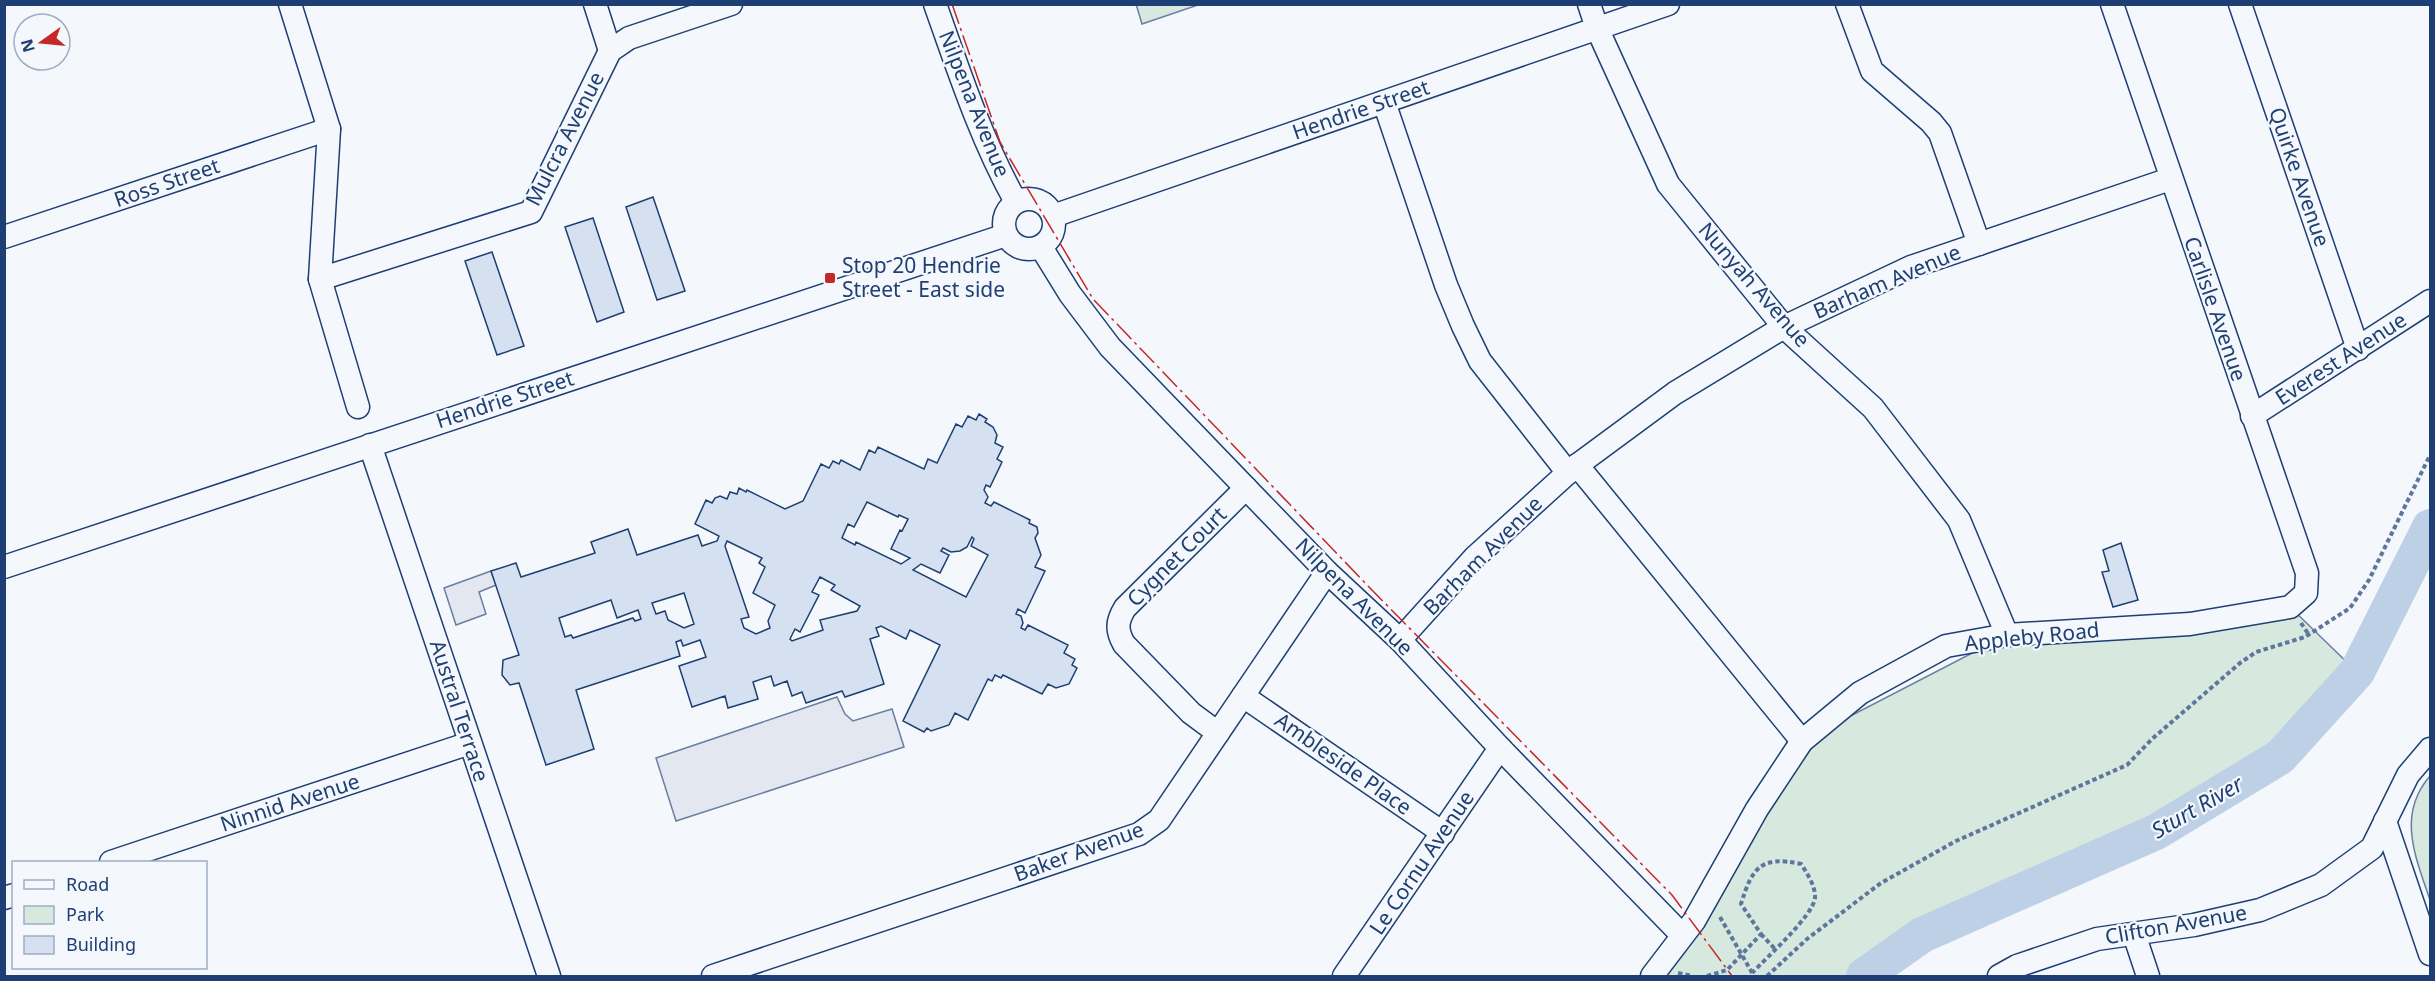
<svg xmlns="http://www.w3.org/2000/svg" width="2435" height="981" font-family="'Noto Sans',sans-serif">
<rect width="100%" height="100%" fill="#f4f7fb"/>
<!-- green -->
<g fill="#d7e8df" stroke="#687fa3" stroke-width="1.5">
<path d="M 1136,4 L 1198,4 L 1198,5 L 1142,24 Z"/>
<path d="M 2290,607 L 2357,672 L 2280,757 L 2156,832 L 1922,935 L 1864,976 L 1656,976 L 1802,741 L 2007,635 Z"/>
<path d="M 2430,776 L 2430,900 C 2416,858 2396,815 2430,776 Z"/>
</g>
<!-- parking -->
<g fill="#e3e8f0" stroke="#687fa3" stroke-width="1.5">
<path d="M 491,571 L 496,585 L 479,592 L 486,614 L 456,625 L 444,588 Z"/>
<path d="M 837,697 L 845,714 L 853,721 L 892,709 L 904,747 L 676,821 L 656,758 Z"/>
</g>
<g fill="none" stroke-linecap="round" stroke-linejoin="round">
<!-- river -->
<path stroke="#bed0e5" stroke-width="36" d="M 1864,976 L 1922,935 L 2156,832 L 2280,757 L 2357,672 L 2430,527"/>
</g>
<!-- building -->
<g fill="#d5e0f0" stroke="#1d3f73" stroke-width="1.5" fill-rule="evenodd">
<path d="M 653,197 L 685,291 L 657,300 L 626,207 Z"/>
<path d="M 593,218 L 624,312 L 597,322 L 565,227 Z"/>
<path d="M 492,252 L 524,346 L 497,355 L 465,261 Z"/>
<path d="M 979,414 L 987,419 L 985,422 L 993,427 L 997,435 L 995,443 L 1003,447 L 997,459 L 1002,462 L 990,487 L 986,485 L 984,490 L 988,497 L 985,503 L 991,506 L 994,502 L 1030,520 L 1029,523 L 1037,527 L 1038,533 L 1035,538 L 1041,555 L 1035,567 L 1045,571 L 1025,613 L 1018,609 L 1016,614 L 1021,616 L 1023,623 L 1021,628 L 1025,630 L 1028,625 L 1068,645 L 1064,653 L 1075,659 L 1072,665 L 1077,668 L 1069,684 L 1056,688 L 1048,684 L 1042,694 L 1003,675 L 1001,678 L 995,675 L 992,681 L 988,679 L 968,720 L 955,713 L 949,725 L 931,731 L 927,728 L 924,732 L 903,721 L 940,645 L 910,630 L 906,639 L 881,626 L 876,628 L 879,636 L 870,639 L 884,684 L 845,697 L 842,691 L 806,703 L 802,692 L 792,696 L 787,681 L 774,686 L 771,676 L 753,682 L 758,699 L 728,708 L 725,696 L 692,707 L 679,666 L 706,657 L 700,640 L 683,646 L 681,640 L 676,642 L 680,656 L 576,690 L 594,749 L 546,765 L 519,683 L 510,685 L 502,675 L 503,660 L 519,655 L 491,571 L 516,563 L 521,577 L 595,553 L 591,542 L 628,529 L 637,555 L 698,535 L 702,546 L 717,541 L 719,536 L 695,524 L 706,500 L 712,503 L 715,498 L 720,496 L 727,499 L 730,492 L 737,494 L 739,488 L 746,492 L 747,490 L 785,509 L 803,501 L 821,464 L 829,468 L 833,461 L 839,464 L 841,460 L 860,470 L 869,450 L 875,453 L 878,447 L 924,469 L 928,459 L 937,463 L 956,424 L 962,427 L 968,416 L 976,420 ZM 867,502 L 898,517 L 899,515 L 908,519 L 902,531 L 900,530 L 891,549 L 910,558 L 901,564 L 856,542 L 855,545 L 842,538 L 848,524 L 854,527 ZM 972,537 L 974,539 L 971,546 L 988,555 L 966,597 L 913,570 L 921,564 L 940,573 L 949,555 L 941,551 L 943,548 L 951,552 L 960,551 L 967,547 ZM 727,541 L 762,558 L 759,563 L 765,567 L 753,593 L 775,605 L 768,621 L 770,628 L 756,634 L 744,628 L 741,619 L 749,617 L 725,546 ZM 820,577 L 835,585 L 831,590 L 860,606 L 857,611 L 820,620 L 823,630 L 792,641 L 790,639 L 795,629 L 800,632 L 819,595 L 812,592 ZM 684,593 L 694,624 L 684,628 L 668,620 L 665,611 L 656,614 L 652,603 ZM 611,600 L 617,618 L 638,610 L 641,619 L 635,621 L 633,618 L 573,638 L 571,635 L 565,637 L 559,618 Z"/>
<path d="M 2121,543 L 2138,600 L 2113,607 L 2102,572 L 2109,571 L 2103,550 Z"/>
</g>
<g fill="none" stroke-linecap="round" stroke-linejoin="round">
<defs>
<g id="minor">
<path d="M 290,4 L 329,129 L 320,279 L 358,407"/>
<path d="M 595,4 L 610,51"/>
<path d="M 935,4 C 959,72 981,139 1016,202"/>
<path d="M 1589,4 L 1597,28 L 1668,184 L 1784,327 L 1873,408 L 1959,520 L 2007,635"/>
<path d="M 1847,4 L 1872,71 L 1931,122 L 1940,133 L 1979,244"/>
<path d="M 2240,4 L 2358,349"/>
<path d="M 1384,102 L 1446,285 L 1463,326 L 1480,361 L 1568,473"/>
<circle cx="1029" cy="224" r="25"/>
<path d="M 1053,216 L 1668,4"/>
<path d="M 4,237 L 329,129"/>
<path d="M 1041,247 L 1070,294 L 1110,347 L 1327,572 L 1400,640 L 1500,748 L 1682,935"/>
<path d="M 320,279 L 531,212 L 610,51 L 629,38 L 731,4"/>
<path d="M 2252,416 L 2430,301"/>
<path d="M 370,445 L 549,976"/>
<path d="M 1577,465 L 1802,741"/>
<path d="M 4,567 L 1006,235"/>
<path d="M 1400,640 L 1474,558 L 1572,469 L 1675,393 L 1784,327 L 1911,267 L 2170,179"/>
<path d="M 1243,696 L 1443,833"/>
<path d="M 1218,733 L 1191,713 L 1124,644 C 1116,630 1117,621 1125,608 L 1246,488"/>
<path d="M 2385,821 L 2430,954"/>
<path d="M 111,862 L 470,743"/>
<path d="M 4,898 L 14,895"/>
<path d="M 2134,934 L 2148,976"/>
<path d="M 713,976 L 1139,834 L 1159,820 L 1327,572"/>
<path d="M 1344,976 L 1500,748"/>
<path d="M 1652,976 L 1694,921 L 1757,809 L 1802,741 L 1860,693 L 1946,646 L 2007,635 L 2190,624 L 2290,607 L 2306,593 L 2307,573 L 2112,4"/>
<path d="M 1999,976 L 2017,966 L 2097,939 L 2194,925 L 2260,910 L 2321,885 L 2372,848 L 2408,775 L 2430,749"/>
</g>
</defs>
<!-- minor casing -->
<use href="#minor" stroke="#1d3f73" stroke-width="25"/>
<!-- path -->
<g stroke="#5e769c" stroke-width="4" stroke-dasharray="4.5 3" stroke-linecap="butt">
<path d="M 2301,623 L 2309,635"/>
<path d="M 1720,917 L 1754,976"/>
<path d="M 1761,934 L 1775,949"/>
<path d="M 1678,973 L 1692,976"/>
<path d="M 1707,976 L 1727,970 L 1761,934 L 1741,904 C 1752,868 1761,855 1801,864 C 1807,873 1816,887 1815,898 C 1813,916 1766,958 1752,973"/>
<path d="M 1767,976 L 1807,939 L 1881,883 L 1956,841 L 2127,765 L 2152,739 L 2240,663 L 2256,652 L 2305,637 L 2350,608 L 2369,580 L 2430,455"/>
</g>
<!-- minor -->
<use href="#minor" stroke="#f4f7fb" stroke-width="22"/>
<!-- power -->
<path stroke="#c62828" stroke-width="1.5" stroke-dasharray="21 4.5 3 4.5" stroke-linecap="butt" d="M 952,4 L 1000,142 L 1093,299 L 1368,586 L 1672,895 L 1732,976"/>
</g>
<!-- markers -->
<rect fill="#c62828" stroke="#f4f7fb" stroke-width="2" x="824" y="272" width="12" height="12" rx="3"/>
<g text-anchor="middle" stroke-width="4.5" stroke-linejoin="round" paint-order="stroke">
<!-- street labels -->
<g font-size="21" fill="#1d3f73" stroke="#f4f7fb">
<text transform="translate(974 104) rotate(68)" y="7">Nilpena Avenue</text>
<text transform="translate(1361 110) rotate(-19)" y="7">Hendrie Street</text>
<text transform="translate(565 139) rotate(-63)" y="7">Mulcra Avenue</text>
<text transform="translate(2299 177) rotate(71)" y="7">Quirke Avenue</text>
<text transform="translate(167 183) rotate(-19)" y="7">Ross Street</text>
<text transform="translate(1887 282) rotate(-23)" y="7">Barham Avenue</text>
<text transform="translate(1754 285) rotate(49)" y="7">Nunyah Avenue</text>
<text transform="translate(2215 309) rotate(71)" y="7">Carlisle Avenue</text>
<text transform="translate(2341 359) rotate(-33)" y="7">Everest Avenue</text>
<text transform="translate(505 400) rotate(-18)" y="7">Hendrie Street</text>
<text transform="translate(1483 556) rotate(-45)" y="7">Barham Avenue</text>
<text transform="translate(1177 557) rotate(-45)" y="7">Cygnet Court</text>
<text transform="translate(1354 597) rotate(45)" y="7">Nilpena Avenue</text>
<text transform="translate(2032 637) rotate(-6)" y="7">Appleby Road</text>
<text transform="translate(459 711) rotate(72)" y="7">Austral Terrace</text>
<text transform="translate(1343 764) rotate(35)" y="7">Ambleside Place</text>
<text transform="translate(290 803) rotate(-18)" y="7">Ninnid Avenue</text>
<text transform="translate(1079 852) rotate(-20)" y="7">Baker Avenue</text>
<text transform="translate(1422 863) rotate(-56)" y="7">Le Cornu Avenue</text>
<text transform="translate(2176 925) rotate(-10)" y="7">Clifton Avenue</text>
</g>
<!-- poi labels -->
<g font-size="21" fill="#1d3f73" stroke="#f4f7fb" text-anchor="start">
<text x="842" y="273">Stop 20 Hendrie<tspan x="842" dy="24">Street - East side</tspan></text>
</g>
<!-- water labels -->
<g font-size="22" font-style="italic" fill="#1d3f73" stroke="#f4f7fb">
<text transform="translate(2197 807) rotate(-30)" y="8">Sturt River</text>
</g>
</g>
<!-- border -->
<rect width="2435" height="981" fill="none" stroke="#1d3f73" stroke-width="12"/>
<!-- legend -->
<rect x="12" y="861" width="195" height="108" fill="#f4f7fb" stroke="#9eadc5" stroke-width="1.5"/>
<rect x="24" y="880" width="30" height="9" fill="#f4f7fb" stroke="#9eadc5" stroke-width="1.5"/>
<text x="66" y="891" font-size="18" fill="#1d3f73">Road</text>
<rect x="24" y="906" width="30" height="18" fill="#d7e8df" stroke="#9eadc5" stroke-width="1.5"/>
<text x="66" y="921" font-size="18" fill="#1d3f73">Park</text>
<rect x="24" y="936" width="30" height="18" fill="#d5e0f0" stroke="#9eadc5" stroke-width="1.5"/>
<text x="66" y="951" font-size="18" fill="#1d3f73">Building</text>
<!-- north arrow -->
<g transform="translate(42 42) rotate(255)"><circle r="28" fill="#f4f7fb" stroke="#9eadc5" stroke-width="1.5"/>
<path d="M0-4.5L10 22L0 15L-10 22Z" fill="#c62828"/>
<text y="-9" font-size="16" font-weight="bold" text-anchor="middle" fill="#1d3f73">N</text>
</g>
</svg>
